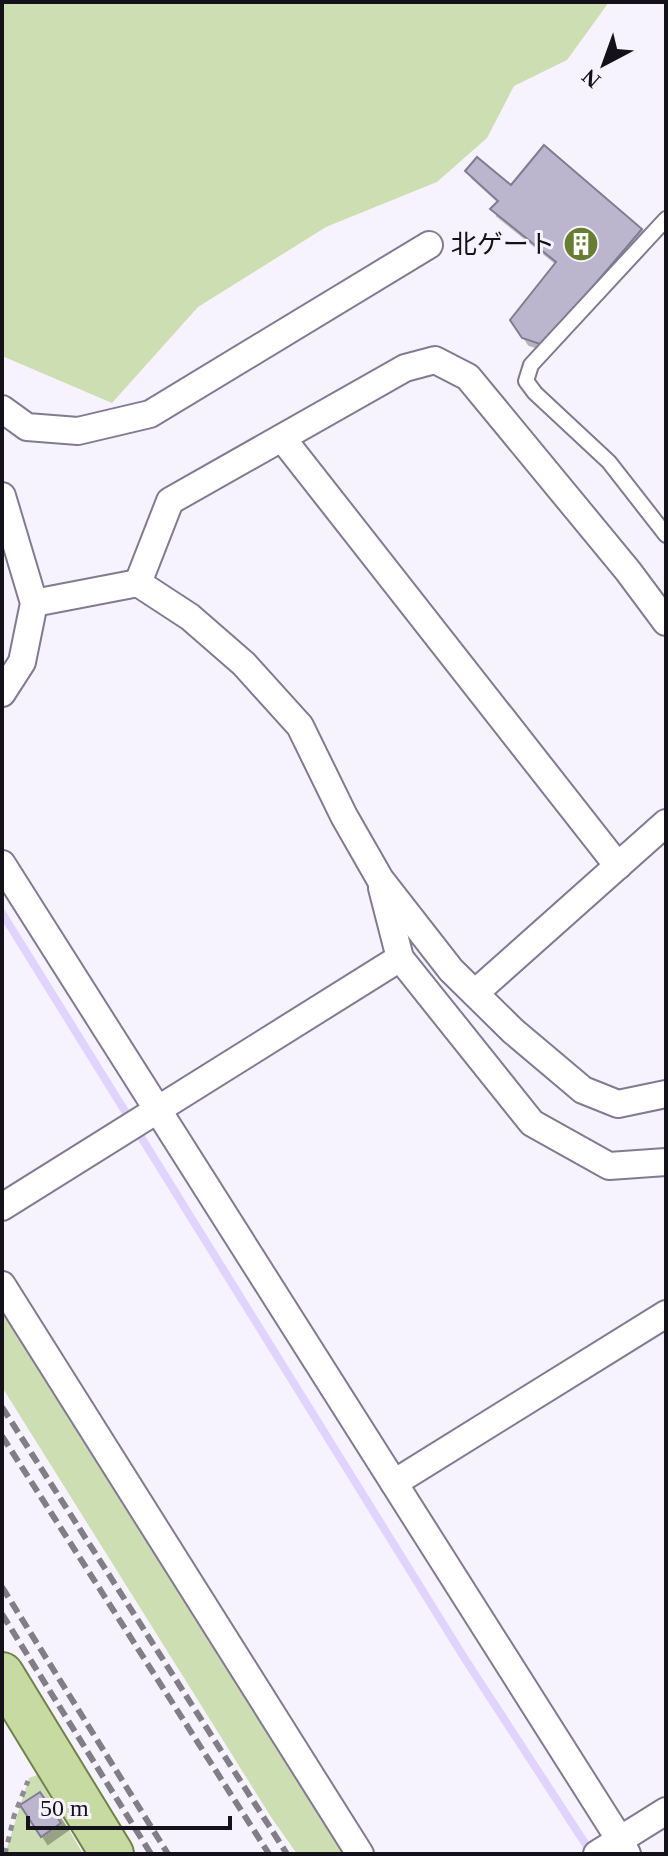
<svg xmlns="http://www.w3.org/2000/svg" width="668" height="1856" font-family="'Times New Roman','Noto Sans JP',serif">
<defs>
<filter id="shadow"><feDropShadow dx="7" dy="7" stdDeviation="0" flood-color="#0004"/></filter>
</defs>
<rect width="100%" height="100%" fill="#f7f3fe"/>
<!-- green -->
<g fill="#cddeb3">
<path d="M 2,2 L 609,2 L 567,60 L 514,86 L 487,138 L 437,182 L 326,227 L 198,307 L 112,403 L 2,356 Z"/>
<path d="M 2,1306 L 348,1854 L 297,1854 L 271,1817 L 2,1387 Z"/>
<path d="M 37,1775 L 83,1854 L 5,1854 L 29,1778 Z"/>
</g>
<g fill="none" stroke-linecap="round" stroke-linejoin="round">
<!-- stream -->
<path stroke="#e0d3fe" stroke-width="8" d="M 2,913 L 465,1659 L 592,1854"/>
</g>
<!-- building -->
<g fill="#bcb5ce" stroke="#827b93" stroke-width="2" filter="url(#shadow)">
<path d="M 544,145 L 642,229 L 543,345 L 522,338 L 510,320 L 556,262 L 490,209 L 498,201 L 465,171 L 477,157 L 511,185 Z"/>
<path d="M 40,1792 L 61,1823 L 41,1837 L 20,1805 Z"/>
</g>
<g fill="none" stroke-linecap="round" stroke-linejoin="round">
<defs>
<path id="service" d="M 666,219 L 531,365 L 526,381 L 535,393 L 609,462 L 666,535"/>
<g id="minor">
<path d="M 2,409 L 27,427 L 78,431 L 150,414 L 429,245"/>
<path d="M 282,438 L 618,866"/>
<path d="M 2,496 L 34,603 L 22,662 L 2,693"/>
<path d="M 138,583 L 170,501 L 405,368 L 435,360 L 468,377 L 628,571 L 666,622"/>
<path d="M 34,603 L 138,583 L 190,617 L 244,664 L 300,726 L 344,816 L 380,879 L 451,970 L 513,1031 L 583,1090 L 618,1104 L 666,1094"/>
<path d="M 2,864 L 620,1840 L 627,1854"/>
<path d="M 382,888 L 400,958 L 532,1123 L 609,1166 L 666,1162"/>
<path d="M 475,993 L 666,823"/>
<path d="M 2,1207 L 400,958"/>
<path d="M 2,1285 L 360,1854"/>
<path d="M 394,1483 L 666,1314"/>
<path d="M 597,1854 L 666,1811"/>
</g>
<path id="primary" d="M 2,1674 L 112,1854"/>
</defs>
<!-- service casing -->
<use href="#service" stroke="#817a91" stroke-width="18"/>
<!-- minor casing -->
<use href="#minor" stroke="#817a91" stroke-width="30"/>
<!-- primary casing -->
<use href="#primary" stroke="#6f8349" stroke-width="46"/>
<!-- path -->
<path stroke="#8e8b95" stroke-width="5" stroke-dasharray="6 6" stroke-linecap="butt" d="M 5,1854 L 14,1816 L 28,1781"/>
<!-- service -->
<use href="#service" stroke="#fff" stroke-width="14"/>
<!-- minor -->
<use href="#minor" stroke="#fff" stroke-width="26"/>
<!-- primary -->
<use href="#primary" stroke="#c7daa1" stroke-width="42"/>
<!-- rail -->
<g stroke="#817e88" stroke-width="6" stroke-dasharray="12 6" stroke-linecap="butt">
<path d="M 2,1407 L 287,1854"/>
<path d="M 2,1436 L 269,1854"/>
<path d="M 2,1587 L 168,1854"/>
<path d="M 2,1614 L 151,1854"/>
</g>
</g>
<!-- icons -->
<defs>
<symbol id="building-disc" viewBox="-11 -11 22 22"><circle r="9.5" fill="#657e31" stroke="#f7f3fe"/><path d="M-4-6H4V6H1V3H-1V6H-4ZM-2.5-4.3h1.7v1.8h-1.7ZM.8-4.3h1.7v1.8H.8ZM-2.5-1h1.7V.8h-1.7ZM.8-1h1.7V.8H.8Z" fill="#fff"/></symbol>
</defs>
<g fill-rule="evenodd">
<use href="#building-disc" x="561" y="224" width="40" height="40"/>
</g>
<g text-anchor="middle" stroke-width="6" stroke-linejoin="round" paint-order="stroke">
<!-- poi labels -->
<g font-size="26" fill="#131119" stroke="#f7f3fe" text-anchor="end">
<text x="555" y="253">北ゲート</text>
</g>
</g>
<!-- border -->
<rect width="668" height="1856" fill="none" stroke="#131119" stroke-width="8"/>
<!-- north arrow -->
<g transform="translate(604 64) rotate(221)" stroke="#f7f3fe" stroke-width="6" paint-order="stroke">
<path d="M0-6L14 30L0 20L-14 30Z" fill="#131119"/>
<text y="-12" font-size="22" font-weight="bold" text-anchor="middle" fill="#131119">N</text>
</g>
<!-- scale -->
<path d="M28 1816v12h202v-12" fill="none" stroke="#131119" stroke-width="4"/>
<text x="40" y="1816" font-size="24" fill="#131119" stroke="#f7f3fe" stroke-width="6" paint-order="stroke">50 m</text>
</svg>
